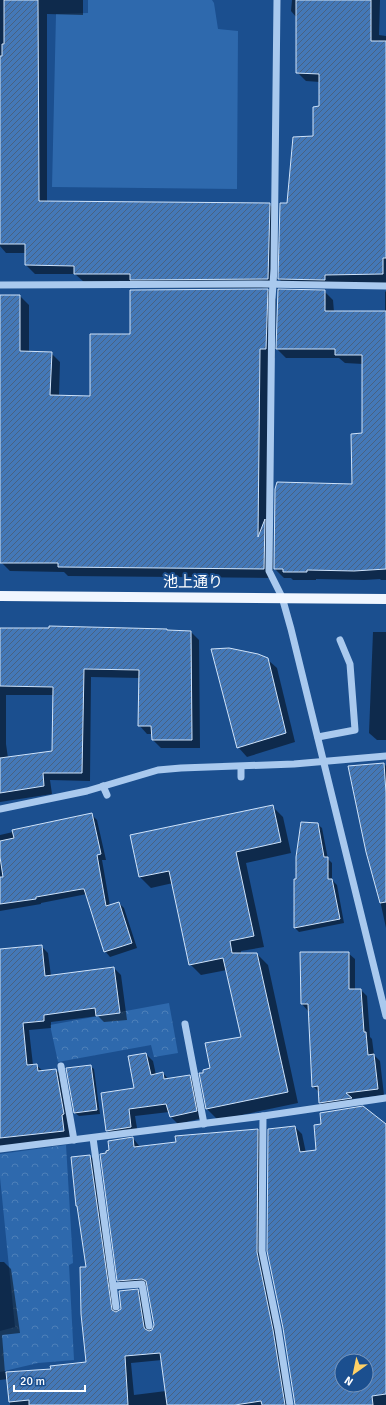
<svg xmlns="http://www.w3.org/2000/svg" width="386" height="1405" font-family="Signika,'Noto Sans JP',sans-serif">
<defs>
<pattern id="park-crowns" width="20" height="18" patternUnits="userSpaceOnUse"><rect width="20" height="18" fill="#2e69ad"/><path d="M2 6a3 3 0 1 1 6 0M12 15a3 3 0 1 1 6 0" fill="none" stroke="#4d80b9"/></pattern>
<pattern id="building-hatch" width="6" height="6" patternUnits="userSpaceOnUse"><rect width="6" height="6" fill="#4478b7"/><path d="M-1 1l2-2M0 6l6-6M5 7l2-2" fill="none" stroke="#486282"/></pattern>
</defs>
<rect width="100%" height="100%" fill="#1b4f8f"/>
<!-- park -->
<g fill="url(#park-crowns)">
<path d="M 169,1003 L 178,1053 L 154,1057 L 151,1045 L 58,1062 L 50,1025 Z"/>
<path d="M 66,1145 L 73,1263 L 69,1265 L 74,1360 L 38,1363 L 0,1372 L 0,1331 L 15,1327 L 0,1177 L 0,1154 Z"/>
</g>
<!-- garden -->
<path fill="#2e69ad" d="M 88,0 L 212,0 L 214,3 L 218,29 L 238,31 L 237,189 L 52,187 L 56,14 L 88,13 Z"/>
<!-- shadow -->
<g fill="#0007" fill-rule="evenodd">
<path d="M 0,0 L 83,0 L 83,15 L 47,14 L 47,202 L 269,204 L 278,213 L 277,288 L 140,288 L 135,283 L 84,282 L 75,274 L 35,274 L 26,265 L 26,253 L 6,253 L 0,246 Z"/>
<path d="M 292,0 L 380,0 L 379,35 L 386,36 L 386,283 L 288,288 L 279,279 L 288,204 L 314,137 L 320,107 L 320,82 L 306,81 L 297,72 L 297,18 L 291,11 Z"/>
<path d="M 267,290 L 276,299 L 275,358 L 268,358 L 267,523 L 273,529 L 273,578 L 68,576 L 64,572 L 10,571 L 1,562 L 0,296 L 20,296 L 29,305 L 29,352 L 51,353 L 60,362 L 59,396 L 91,397 L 131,335 Z"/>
<path d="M 324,291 L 333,300 L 334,312 L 385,312 L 385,292 L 386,291 L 386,580 L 381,580 L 380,579 L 364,580 L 316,579 L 316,580 L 293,580 L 291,578 L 284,578 L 275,569 L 353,485 L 363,434 L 363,364 L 345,363 L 339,358 L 286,358 L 277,349 Z"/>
<path d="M 0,629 L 191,632 L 199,640 L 200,748 L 161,748 L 152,739 L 152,734 L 147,734 L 139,725 L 139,678 L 91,677 L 90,781 L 50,780 L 52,794 L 0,802 ZM 6,695 L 54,695 L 53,752 L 8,758 L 6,744 Z"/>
<path d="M 373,632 L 386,632 L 386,740 L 377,740 L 369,733 Z"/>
<path d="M 267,659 L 277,668 L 295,742 L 247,757 L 238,747 Z"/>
<path d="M 384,764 L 386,766 L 386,928 L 378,891 Z"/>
<path d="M 272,806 L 283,817 L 291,853 L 246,863 L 264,947 L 241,951 L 241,954 L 257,954 L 268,965 L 298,1103 L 218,1120 L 207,1109 L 201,1074 L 204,1073 L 211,1069 L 242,1037 L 227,970 L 201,975 L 190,964 L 173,883 L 151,888 L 140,877 L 131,836 Z"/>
<path d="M 91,814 L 97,820 L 106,860 L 102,860 L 110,906 L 119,903 L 124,908 L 137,948 L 110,957 L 105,951 L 87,894 L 41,903 L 41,904 L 0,911 L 0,835 Z"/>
<path d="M 317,824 L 322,828 L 328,859 L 332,863 L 332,880 L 337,885 L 344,923 L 299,932 L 295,928 L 297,880 Z"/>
<path d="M 41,946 L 48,953 L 51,976 L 114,968 L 121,975 L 127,1020 L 104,1022 L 98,1016 L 51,1022 L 51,1028 L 29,1030 L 33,1065 L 36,1065 L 43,1071 L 56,1070 L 63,1077 L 70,1138 L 0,1147 L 0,950 Z"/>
<path d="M 348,953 L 355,959 L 355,990 L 361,990 L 367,996 L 370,1037 L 372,1039 L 374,1055 L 380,1061 L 384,1095 L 352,1099 L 357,1104 L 327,1109 L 320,1102 L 320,1093 L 313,1086 L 310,1010 L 308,1011 L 302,1004 Z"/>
<path d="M 146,1054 L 153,1061 L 156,1075 L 163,1073 L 169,1080 L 189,1076 L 196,1083 L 203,1118 L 178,1124 L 171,1117 L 169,1112 L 135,1116 L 138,1134 L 114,1137 L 107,1130 L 135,1089 Z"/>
<path d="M 90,1066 L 94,1069 L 100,1114 L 79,1116 L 75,1113 Z"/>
<path d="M 386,1126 L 386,1405 L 296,1405 L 295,1127 L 302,1134 L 306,1153 L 317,1151 ZM 342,1361 L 366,1361 L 366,1385 L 342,1385 Z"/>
<path d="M 258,1130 L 265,1137 L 264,1260 L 290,1405 L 10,1405 L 8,1379 L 0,1380 L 0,1262 L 4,1262 L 11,1269 L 20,1333 L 2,1335 L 5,1373 L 52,1370 L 87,1363 L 87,1268 L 90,1156 L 97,1163 L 118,1312 L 137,1290 L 144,1297 L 150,1332 L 153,1330 L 155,1325 L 148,1286 L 125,1287 L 118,1280 L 107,1154 L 133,1138 L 140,1147 ZM 162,1360 L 166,1391 L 134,1395 L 131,1363 Z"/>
</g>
<!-- building -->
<g fill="url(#building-hatch)" stroke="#cfe3fa" fill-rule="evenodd">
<path d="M 4,0 L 38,0 L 39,201 L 270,203 L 268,279 L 130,280 L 130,274 L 74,274 L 74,266 L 25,265 L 25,244 L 0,244 L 0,56 L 2,56 L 2,44 L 4,44 Z"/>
<path d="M 296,0 L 371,0 L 371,41 L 386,41 L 386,258 L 383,258 L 383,274 L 325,275 L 325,280 L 278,279 L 280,203 L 287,203 L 293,137 L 313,136 L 313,107 L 319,106 L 319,74 L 296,73 Z"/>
<path d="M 268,289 L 266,349 L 260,349 L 258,537 L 265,519 L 264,569 L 58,567 L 58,563 L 0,563 L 0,295 L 20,295 L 20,351 L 52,352 L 50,395 L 90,396 L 90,334 L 130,334 L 130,290 Z"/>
<path d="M 278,289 L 325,290 L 325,311 L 386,311 L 386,569 L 354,571 L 307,570 L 307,572 L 283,572 L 283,569 L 274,569 L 275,489 L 277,482 L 352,484 L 351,434 L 362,433 L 362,355 L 335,355 L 335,349 L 276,349 Z"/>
<path d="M 49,626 L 167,629 L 167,630 L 191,631 L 192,740 L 152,740 L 151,726 L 138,726 L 139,670 L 84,669 L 82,773 L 43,773 L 44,786 L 0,793 L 0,758 L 52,751 L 53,687 L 0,686 L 0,628 L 49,628 Z"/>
<path d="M 229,648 L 258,654 L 268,658 L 286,733 L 237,748 L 211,649 Z"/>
<path d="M 384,763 L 386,793 L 386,902 L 380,903 L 366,852 L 348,766 Z"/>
<path d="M 273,805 L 281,842 L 236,852 L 254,936 L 230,941 L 232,953 L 257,953 L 288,1092 L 206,1109 L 199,1073 L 203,1073 L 203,1070 L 210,1068 L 205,1043 L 241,1037 L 223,958 L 189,965 L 169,871 L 139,877 L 130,835 Z"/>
<path d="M 92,813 L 101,854 L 97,855 L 106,906 L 119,902 L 132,943 L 104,952 L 84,889 L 82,889 L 36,897 L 36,899 L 0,904 L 0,877 L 3,877 L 0,857 L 0,841 L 14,838 L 12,830 Z"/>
<path d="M 301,822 L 318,823 L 324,857 L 328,857 L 328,879 L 332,879 L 340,919 L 294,928 L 294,879 L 296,879 L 296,857 Z"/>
<path d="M 42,945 L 45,976 L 114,967 L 120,1013 L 96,1016 L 95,1008 L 44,1015 L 44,1021 L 23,1023 L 27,1065 L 37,1064 L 38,1071 L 56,1069 L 64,1114 L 62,1115 L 64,1131 L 0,1138 L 0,949 Z"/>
<path d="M 300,952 L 349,952 L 349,989 L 361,989 L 364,1032 L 366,1032 L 368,1055 L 374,1054 L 378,1089 L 346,1093 L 352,1098 L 319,1103 L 318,1086 L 312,1087 L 308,1004 L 301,1004 Z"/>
<path d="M 146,1053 L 151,1075 L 163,1072 L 164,1079 L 190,1075 L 197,1111 L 170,1117 L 166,1104 L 129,1109 L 131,1127 L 106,1131 L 101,1093 L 134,1088 L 128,1056 Z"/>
<path d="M 91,1065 L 97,1110 L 74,1113 L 66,1068 Z"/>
<path d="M 363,1106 L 386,1124 L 386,1394 L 372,1396 L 373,1405 L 295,1405 L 283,1328 L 267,1251 L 268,1129 L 295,1126 L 300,1152 L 316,1150 L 314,1125 L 321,1124 L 320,1113 ZM 342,1361 L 366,1361 L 366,1385 L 342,1385 Z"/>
<path d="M 258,1129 L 257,1252 L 273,1330 L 285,1405 L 262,1405 L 261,1401 L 235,1405 L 167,1405 L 160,1353 L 125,1356 L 128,1405 L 29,1405 L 29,1400 L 9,1402 L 6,1372 L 51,1369 L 50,1366 L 86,1362 L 81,1314 L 80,1267 L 86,1267 L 77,1206 L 76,1206 L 71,1157 L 90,1155 L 112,1310 L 116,1312 L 121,1309 L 119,1291 L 138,1289 L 144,1327 L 145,1329 L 149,1331 L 152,1330 L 154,1325 L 146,1281 L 142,1279 L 117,1281 L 100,1154 L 106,1153 L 106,1151 L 109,1150 L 108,1141 L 133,1137 L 134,1147 L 176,1142 L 175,1136 Z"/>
</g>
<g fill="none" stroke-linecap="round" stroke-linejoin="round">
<!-- minor -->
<g stroke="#a9c9ee" stroke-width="7">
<path d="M 277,0 L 274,269 L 272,299 L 269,571 L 282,597 L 291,629 L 386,1016"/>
<path d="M 0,285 L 261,284 L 386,286"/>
<path d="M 318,737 L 355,730 L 350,664 L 340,640"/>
<path d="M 241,777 L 241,767"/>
<path d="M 103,786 L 107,795"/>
<path d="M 0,809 L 87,791 L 158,770 L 181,768 L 294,764 L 386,756"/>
<path d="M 185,1024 L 204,1124"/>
<path d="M 61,1066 L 74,1140"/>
<path d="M 263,1116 L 262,1251 L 278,1329 L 290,1405"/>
<path d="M 93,1138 L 116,1307"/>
<path d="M 0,1149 L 263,1116 L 386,1098"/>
<path d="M 113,1286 L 142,1284 L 149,1326"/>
</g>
<!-- major -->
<path stroke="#f0f6ff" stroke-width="10" d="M 0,596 L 386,599"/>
</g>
<g text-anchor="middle" stroke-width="4" stroke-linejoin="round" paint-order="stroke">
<!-- street labels -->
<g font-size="15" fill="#fff" stroke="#1b4f8f">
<text x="193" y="587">池上通り</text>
</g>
</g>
<!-- north arrow -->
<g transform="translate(354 1373) rotate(213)"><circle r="19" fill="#1b4f8f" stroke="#7695bc"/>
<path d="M0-3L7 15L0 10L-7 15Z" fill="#ffd166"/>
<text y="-6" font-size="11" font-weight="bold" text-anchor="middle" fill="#ffffff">N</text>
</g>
<!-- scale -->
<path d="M14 1385v6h71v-6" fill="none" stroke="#ffffff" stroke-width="2"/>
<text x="20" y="1385" font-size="12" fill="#ffffff" stroke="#1b4f8f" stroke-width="3" paint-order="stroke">20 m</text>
</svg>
